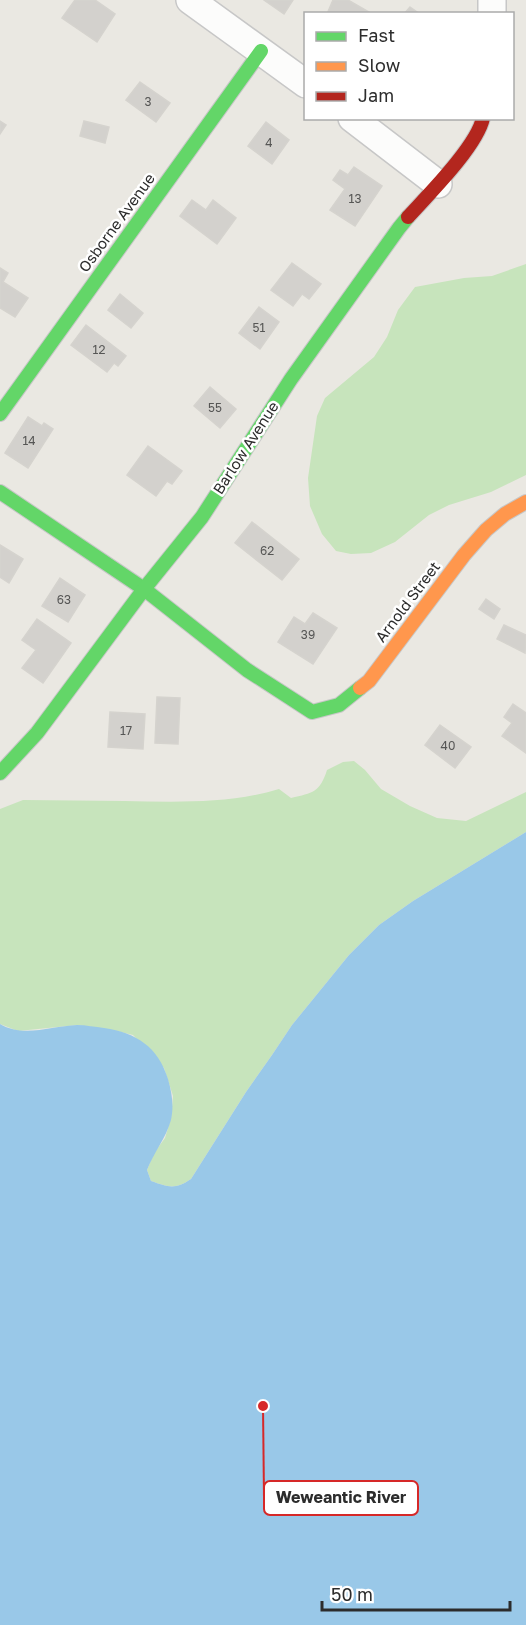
<svg xmlns="http://www.w3.org/2000/svg" width="526" height="1625" font-family="'Golos Text',sans-serif">
<rect width="100%" height="100%" fill="#eae8e2"/>
<!-- green -->
<g fill="#c7e4bc">
<path d="M 526,264 L 526,475 L 491,492 L 449,505 L 429,515 L 395,542 L 371,553 L 351,554 L 336,551 L 322,534 L 310,506 L 308,478 L 317,416 L 325,398 L 374,357 L 387,337 L 398,310 L 415,287 L 464,278 L 492,276 Z"/>
<path d="M 354,761 L 365,770 L 381,789 L 410,806 L 437,818 L 466,821 L 526,792 L 526,832 L 413,901 L 379,925 L 349,955 L 292,1025 L 272,1055 L 246,1092 L 191,1179 C 175,1190 168,1187 151,1181 L 147,1170 L 154,1153 L 165,1138 L 171,1118 L 173,1096 L 164,1068 L 133,1035 L 112,1030 L 78,1025 L 18,1031 L 0,1024 L 0,809 L 23,800 C 57,800 91,801 124,801 C 176,802 230,804 279,789 L 291,798 C 313,793 320,792 327,770 L 343,762 Z"/>
</g>
<!-- water -->
<path fill="#99c8e8" d="M 526,832 L 526,1625 L 0,1625 L 0,1024 C 23,1038 52,1026 77,1025 C 86,1025 95,1027 104,1028 C 137,1033 158,1047 168,1079 C 172,1093 174,1106 171,1120 C 166,1138 154,1152 147,1170 L 151,1181 C 168,1187 175,1190 191,1179 L 246,1092 L 272,1055 L 292,1025 L 349,955 L 379,925 L 413,901 Z"/>
<!-- building -->
<g fill="#d3d1cd" stroke="#d5d3ce" stroke-width="1.5">
<path d="M 75,0 L 95,0 L 115,14 L 97,42 L 62,18 Z"/>
<path d="M 264,0 L 293,0 L 284,14 Z"/>
<path d="M 333,0 L 348,0 L 369,12 L 368,14 L 327,14 Z"/>
<path d="M 410,7 L 420,14 L 404,14 Z"/>
<path d="M 140,82 L 170,103 L 156,122 L 126,100 Z"/>
<path d="M 0,121 L 6,125 L 0,134 Z"/>
<path d="M 84,121 L 109,127 L 105,143 L 80,136 Z"/>
<path d="M 266,122 L 289,140 L 272,164 L 248,146 Z"/>
<path d="M 354,167 L 382,186 L 355,226 L 330,210 L 345,189 L 333,180 L 340,170 L 348,175 Z"/>
<path d="M 192,200 L 206,210 L 213,200 L 236,218 L 217,244 L 180,216 Z"/>
<path d="M 292,263 L 321,284 L 309,299 L 302,294 L 293,306 L 271,290 Z"/>
<path d="M 0,268 L 8,273 L 3,282 L 28,298 L 15,317 L 0,308 Z"/>
<path d="M 120,294 L 143,313 L 131,328 L 108,310 Z"/>
<path d="M 259,307 L 279,322 L 260,349 L 239,333 Z"/>
<path d="M 86,325 L 126,356 L 118,366 L 114,363 L 107,372 L 71,345 Z"/>
<path d="M 210,387 L 236,409 L 220,428 L 194,406 Z"/>
<path d="M 28,417 L 42,426 L 44,423 L 53,429 L 28,468 L 5,453 Z"/>
<path d="M 148,446 L 182,471 L 172,484 L 167,481 L 156,496 L 127,475 Z"/>
<path d="M 252,522 L 299,559 L 282,580 L 235,543 Z"/>
<path d="M 0,545 L 23,559 L 9,583 L 0,577 Z"/>
<path d="M 60,578 L 85,595 L 68,622 L 42,606 Z"/>
<path d="M 486,599 L 500,609 L 494,619 L 479,609 Z"/>
<path d="M 313,613 L 337,628 L 313,664 L 278,642 L 294,617 L 305,624 Z"/>
<path d="M 37,619 L 71,643 L 43,683 L 22,668 L 36,650 L 22,640 Z"/>
<path d="M 504,625 L 526,635 L 525,653 L 497,639 Z"/>
<path d="M 157,697 L 180,698 L 178,744 L 155,743 Z"/>
<path d="M 513,704 L 526,713 L 526,753 L 502,736 L 512,723 L 504,717 Z"/>
<path d="M 110,712 L 145,714 L 143,749 L 108,747 Z"/>
<path d="M 440,725 L 471,747 L 455,768 L 425,745 Z"/>
</g>
<g fill="none" stroke-linecap="round" stroke-linejoin="round">
<defs>
<g id="street">
<path d="M 190,0 L 306,84"/>
<path d="M 492,0 L 492,14"/>
<path d="M 352,118 L 438,184"/>
</g>
<g id="fast">
<path d="M 0,414 L 261,51"/>
<path d="M 0,492 L 144,589 L 247,670 L 312,712 L 339,705 L 360,688"/>
<path d="M 0,773 L 37,733 L 144,589 L 202,517 L 291,379 L 399,228 L 408,217"/>
</g>
<path id="slow" d="M 360,688 L 369,681 L 464,555 L 486,530 L 505,514 L 526,502"/>
<path id="jam" d="M 408,217 C 429,194 477,146 483,118"/>
</defs>
<!-- street casing -->
<use href="#street" stroke="#c7c7c7" stroke-width="30"/>
<!-- fast casing -->
<use href="#fast" stroke="#c7c7c7" stroke-width="16"/>
<!-- slow casing -->
<use href="#slow" stroke="#c7c7c7" stroke-width="16"/>
<!-- jam casing -->
<use href="#jam" stroke="#c7c7c7" stroke-width="16"/>
<!-- street -->
<use href="#street" stroke="#fcfcfb" stroke-width="27"/>
<!-- fast -->
<use href="#fast" stroke="#63d668" stroke-width="14"/>
<!-- slow -->
<use href="#slow" stroke="#ff974d" stroke-width="14"/>
<!-- jam -->
<use href="#jam" stroke="#b3261e" stroke-width="14"/>
</g>
<g text-anchor="middle" stroke-width="5" stroke-linejoin="round" paint-order="stroke">
<!-- number labels -->
<g font-size="12" fill="#565655">
<text x="148" y="106">3</text>
<text x="269" y="147">4</text>
<text x="355" y="203">13</text>
<text x="259" y="332">51</text>
<text x="99" y="354">12</text>
<text x="215" y="412">55</text>
<text x="29" y="445">14</text>
<text x="267" y="555">62</text>
<text x="64" y="604">63</text>
<text x="308" y="639">39</text>
<text x="126" y="735">17</text>
<text x="448" y="750">40</text>
</g>
<!-- street labels -->
<g font-size="15" fill="#2c2c2c" stroke="#fff">
<text transform="translate(117 223) rotate(-54)" y="5">Osborne Avenue</text>
<text transform="translate(246 448) rotate(-57)" y="5">Barlow Avenue</text>
<text transform="translate(408 602) rotate(-53)" y="5">Arnold Street</text>
</g>
</g>
<!-- callouts -->
<path fill="none" stroke="#d62828" stroke-width="2" d="M263 1406L264 1498"/>
<circle fill="#d62828" stroke="#fff" stroke-width="2" cx="263" cy="1406" r="6"/>
<rect fill="#fff" stroke="#d62828" stroke-width="2" x="264" y="1481" width="154" height="34" rx="6"/>
<g font-size="16" text-anchor="middle" font-weight="bold" fill="#2c2c2c">
<text x="341" y="1503">Weweantic River</text>
</g>
<!-- legend -->
<rect x="304" y="12" width="210" height="108" fill="#ffffff" stroke="#ababab" stroke-width="1.5"/>
<rect x="316" y="32" width="30" height="9" fill="#63d668" stroke="#ababab" stroke-width="1.5"/>
<text x="358" y="42" font-size="18" fill="#2c2c2c">Fast</text>
<rect x="316" y="62" width="30" height="9" fill="#ff974d" stroke="#ababab" stroke-width="1.5"/>
<text x="358" y="72" font-size="18" fill="#2c2c2c">Slow</text>
<rect x="316" y="92" width="30" height="9" fill="#b3261e" stroke="#ababab" stroke-width="1.5"/>
<text x="358" y="102" font-size="18" fill="#2c2c2c">Jam</text>
<!-- scale -->
<path d="M322 1601v9h188v-9" fill="none" stroke="#2c2c2c" stroke-width="3"/>
<text x="331" y="1601" font-size="18" fill="#2c2c2c" stroke="#ffffff" stroke-width="4.5" paint-order="stroke">50 m</text>
</svg>
